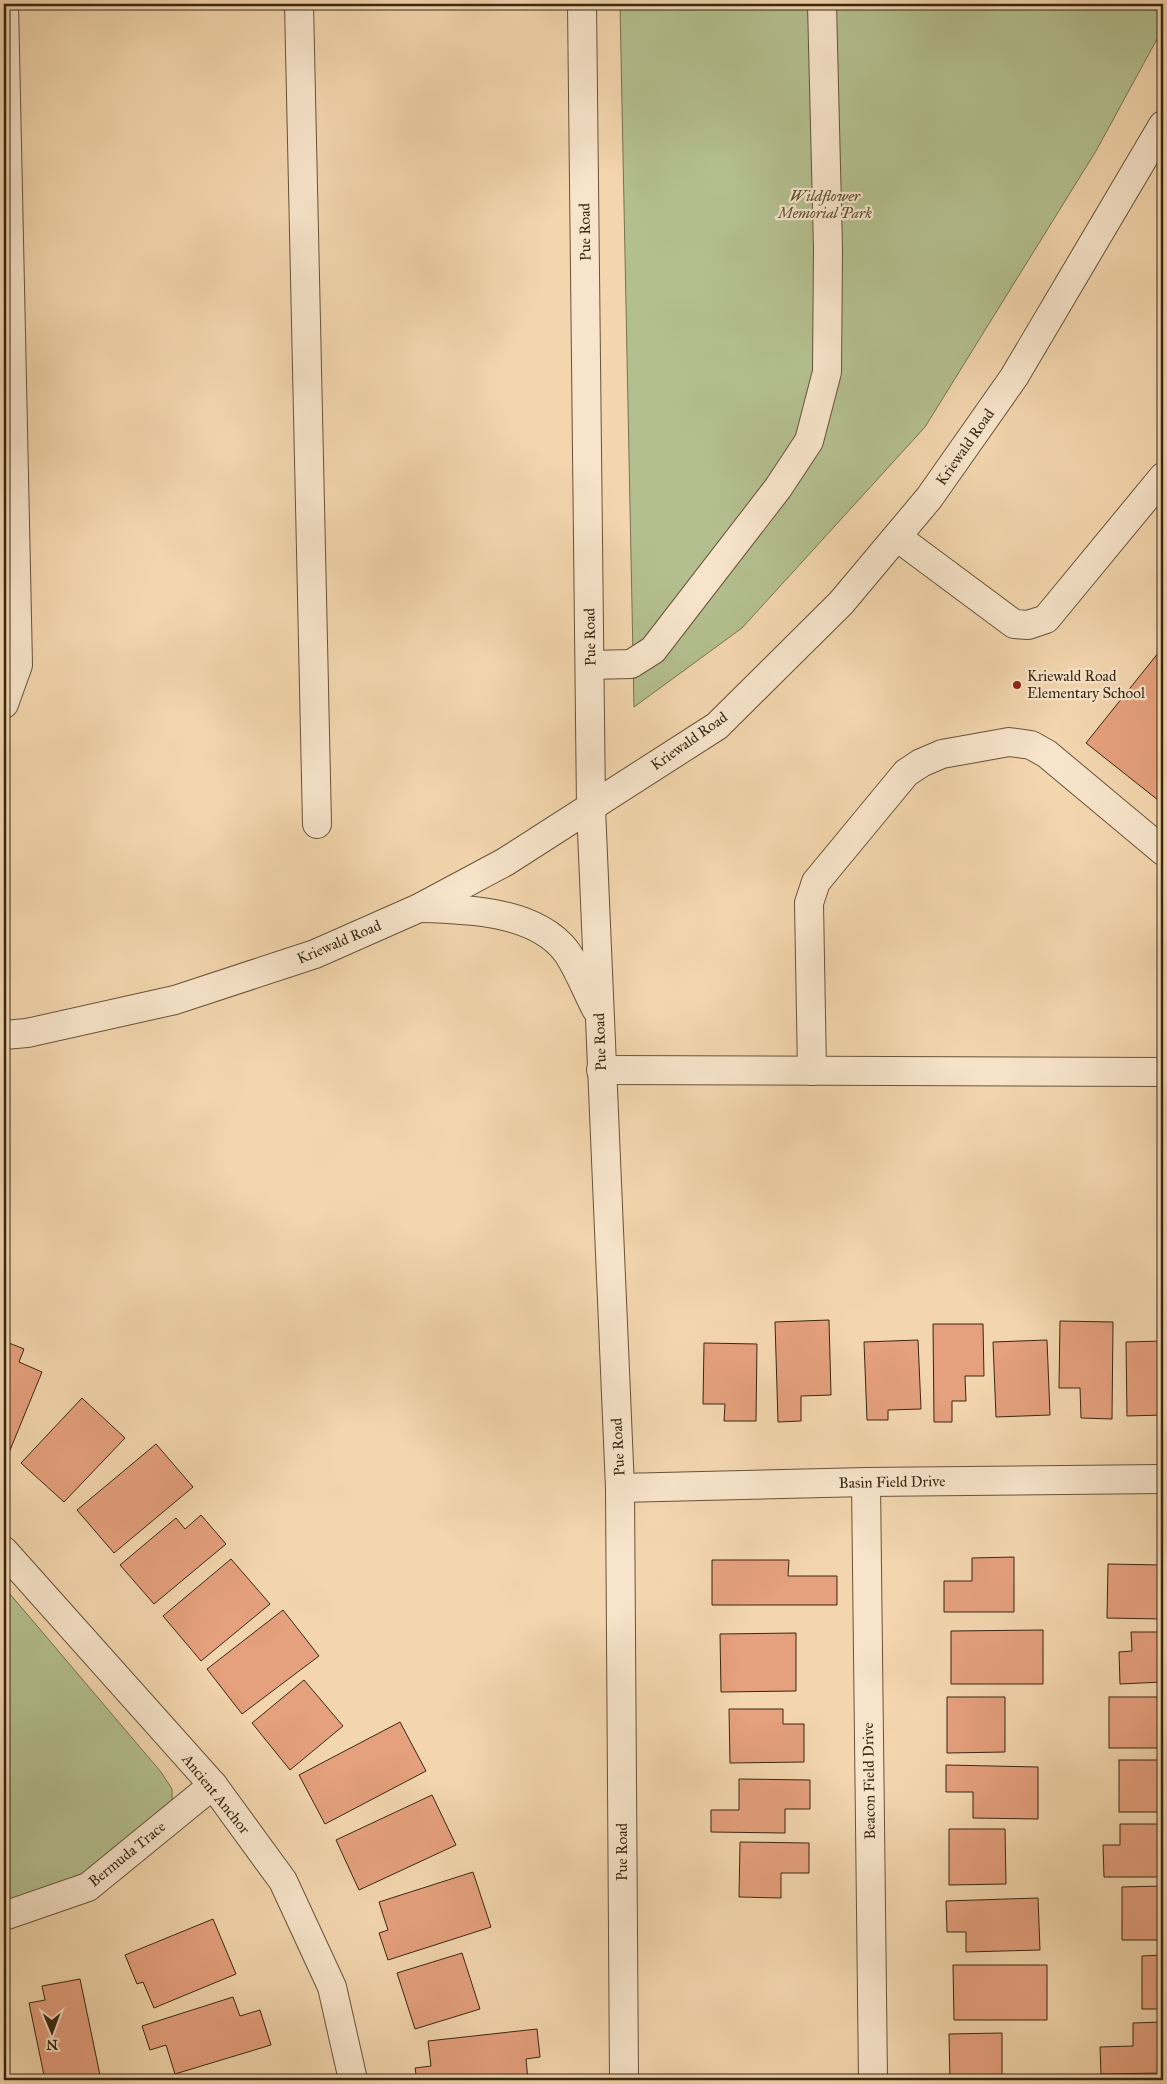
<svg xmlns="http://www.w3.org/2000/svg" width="1167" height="2084" font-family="'IM FELL Great Primer',serif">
<rect width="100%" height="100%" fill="#f3d6ae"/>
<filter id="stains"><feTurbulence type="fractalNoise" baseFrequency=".004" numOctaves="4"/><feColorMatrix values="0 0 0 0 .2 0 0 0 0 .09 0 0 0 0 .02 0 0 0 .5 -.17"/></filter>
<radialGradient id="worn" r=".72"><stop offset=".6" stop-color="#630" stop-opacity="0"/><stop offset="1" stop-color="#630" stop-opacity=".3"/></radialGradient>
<!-- green -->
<g fill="#b4bf8f" stroke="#767350">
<path d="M 620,4 L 1163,4 L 1163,28 L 1096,151 L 925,427 L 742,628 L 634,707 Z"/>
<path d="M 4,1587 L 161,1772 L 172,1789 L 172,1801 L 152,1824 L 74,1880 L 24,1898 L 4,1901 Z"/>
</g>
<!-- building -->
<g fill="#e5a07d" stroke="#382712">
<path d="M 1163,647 L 1163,804 L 1086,743 Z"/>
<path d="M 829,1320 L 831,1395 L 801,1396 L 801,1421 L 778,1422 L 775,1322 Z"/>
<path d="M 1060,1321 L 1113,1322 L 1112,1419 L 1081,1418 L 1080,1388 L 1059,1388 Z"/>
<path d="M 933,1324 L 983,1324 L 984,1376 L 965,1376 L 966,1401 L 952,1401 L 952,1422 L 934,1422 Z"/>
<path d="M 918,1340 L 921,1409 L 888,1410 L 888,1420 L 867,1420 L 864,1342 Z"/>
<path d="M 1047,1340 L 1050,1415 L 996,1417 L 993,1342 Z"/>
<path d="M 4,1341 L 24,1349 L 19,1362 L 42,1372 L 8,1455 L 4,1453 Z"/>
<path d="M 1163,1341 L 1163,1415 L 1127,1416 L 1126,1342 Z"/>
<path d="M 704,1343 L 757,1344 L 756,1421 L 724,1421 L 725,1404 L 703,1404 Z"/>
<path d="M 82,1398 L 125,1438 L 64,1502 L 21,1463 Z"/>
<path d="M 156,1444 L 193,1487 L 114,1553 L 77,1510 Z"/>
<path d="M 201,1515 L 226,1544 L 154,1604 L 120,1565 L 176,1518 L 185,1529 Z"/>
<path d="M 1014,1557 L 1014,1612 L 944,1612 L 944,1581 L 972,1581 L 972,1558 Z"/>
<path d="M 231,1559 L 270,1604 L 201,1661 L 163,1616 Z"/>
<path d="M 712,1560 L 789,1560 L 788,1576 L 837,1576 L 837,1605 L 712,1605 Z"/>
<path d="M 1108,1564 L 1163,1565 L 1163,1619 L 1107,1618 Z"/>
<path d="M 283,1610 L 319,1656 L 242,1714 L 207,1669 Z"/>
<path d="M 1043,1630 L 1043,1684 L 951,1684 L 951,1631 Z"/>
<path d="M 1131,1632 L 1163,1632 L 1163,1682 L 1120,1684 L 1119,1652 L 1132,1651 Z"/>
<path d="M 796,1633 L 796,1691 L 721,1692 L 720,1634 Z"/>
<path d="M 304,1680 L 343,1726 L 290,1770 L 252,1723 Z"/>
<path d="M 947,1697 L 1005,1697 L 1005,1752 L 947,1753 Z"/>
<rect x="1109" y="1697" width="54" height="51"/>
<path d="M 729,1709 L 783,1709 L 783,1724 L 804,1724 L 804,1762 L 730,1763 Z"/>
<path d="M 400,1722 L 426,1771 L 325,1824 L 299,1775 Z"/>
<rect x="1119" y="1760" width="44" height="52"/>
<path d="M 946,1765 L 1038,1767 L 1038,1819 L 973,1818 L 973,1792 L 946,1792 Z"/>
<path d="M 739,1779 L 810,1780 L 810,1809 L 785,1809 L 785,1833 L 711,1832 L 711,1810 L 739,1810 Z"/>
<path d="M 432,1795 L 456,1845 L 359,1890 L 336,1840 Z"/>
<path d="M 1120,1824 L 1163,1824 L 1163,1877 L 1104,1877 L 1103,1845 L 1120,1845 Z"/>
<path d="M 949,1829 L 1005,1829 L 1006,1884 L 949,1885 Z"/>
<path d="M 740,1842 L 809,1843 L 809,1873 L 781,1873 L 781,1898 L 739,1897 Z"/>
<path d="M 473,1872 L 491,1927 L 388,1960 L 379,1933 L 388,1930 L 379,1902 Z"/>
<path d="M 1163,1886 L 1163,1940 L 1122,1940 L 1122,1887 Z"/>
<path d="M 1038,1898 L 1040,1950 L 966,1952 L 966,1932 L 947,1932 L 946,1901 Z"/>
<path d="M 213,1919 L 236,1974 L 154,2008 L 143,1982 L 137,1984 L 125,1955 Z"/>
<path d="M 462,1953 L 480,2009 L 415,2029 L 397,1973 Z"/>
<path d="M 1163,1955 L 1163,2009 L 1142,2009 L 1142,1956 Z"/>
<path d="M 953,1965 L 1047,1965 L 1047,2020 L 954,2020 Z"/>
<path d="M 80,1979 L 101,2080 L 45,2080 L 29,2003 L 45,2000 L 42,1986 Z"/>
<path d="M 4,1992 L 5,1992 L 4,2076 Z"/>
<path d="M 233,1997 L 240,2016 L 260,2010 L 271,2045 L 175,2074 L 166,2045 L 150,2050 L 142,2026 Z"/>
<path d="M 1163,2022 L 1163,2073 L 1101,2074 L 1100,2047 L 1133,2046 L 1133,2023 Z"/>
<path d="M 537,2029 L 540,2057 L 526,2059 L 528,2080 L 417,2080 L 415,2068 L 431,2066 L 428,2041 Z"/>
<path d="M 1002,2033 L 1002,2080 L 950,2080 L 949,2034 Z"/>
</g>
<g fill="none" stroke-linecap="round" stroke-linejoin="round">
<defs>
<g id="minor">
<path d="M 4,4 L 18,665 L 4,704"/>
<path d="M 299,4 L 317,824"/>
<path d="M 582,4 L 591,808 L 620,1488 L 624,2080"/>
<path d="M 897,537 L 1014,624 L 1028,625 L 1046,619 L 1163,477"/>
<path d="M 590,665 L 631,664 L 653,650 L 778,488 L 809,441 L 827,372 L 828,249 L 822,4"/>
<path d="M 420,908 C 467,909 535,911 566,951 C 577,966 587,992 596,1009"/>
<path d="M 4,1035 L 27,1033 L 175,1000 L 315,954 L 419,908 L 505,862 L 717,726 L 841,603 L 929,498 L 1014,377 L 1163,125"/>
<path d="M 601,1070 L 1163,1072"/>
<path d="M 812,1071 L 809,903 L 816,882 L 906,773 L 921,763 L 942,754 L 1009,742 L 1031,745 L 1047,754 L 1163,851"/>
<path d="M 866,1482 L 873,2080"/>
<path d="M 620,1488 L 866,1482 L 1163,1479"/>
<path d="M 4,1551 L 213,1785 L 283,1881 L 332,1987 L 353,2080"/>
<path d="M 4,1916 L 88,1887 L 213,1785"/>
</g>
</defs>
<!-- minor casing -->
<use href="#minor" stroke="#675339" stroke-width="30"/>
<!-- minor -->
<use href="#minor" stroke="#f7e4ca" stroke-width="28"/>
</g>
<!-- markers -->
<circle fill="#8f2418" stroke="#f7e4ca" stroke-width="2" cx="1017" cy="685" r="5"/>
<g text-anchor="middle" stroke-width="4.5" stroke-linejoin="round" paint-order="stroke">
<!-- park labels -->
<g font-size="15" font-style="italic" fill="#574d31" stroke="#f7e4ca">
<text x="825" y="201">Wildflower<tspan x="825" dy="17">Memorial Park</tspan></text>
</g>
<!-- street labels -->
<g font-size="15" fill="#382712" stroke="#f7e4ca">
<text transform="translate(585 232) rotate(-91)" y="5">Pue Road</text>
<text transform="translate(965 447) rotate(-55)" y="5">Kriewald Road</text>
<text transform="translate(590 637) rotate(-91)" y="5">Pue Road</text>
<text transform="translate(689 741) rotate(-35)" y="5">Kriewald Road</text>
<text transform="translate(339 942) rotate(-23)" y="5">Kriewald Road</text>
<text transform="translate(600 1042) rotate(-92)" y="5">Pue Road</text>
<text transform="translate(618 1447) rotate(-93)" y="5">Pue Road</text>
<text transform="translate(892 1482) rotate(-1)" y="5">Basin Field Drive</text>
<text transform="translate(869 1781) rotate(-91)" y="5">Beacon Field Drive</text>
<text transform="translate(216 1794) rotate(51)" y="5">Ancient Anchor</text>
<text transform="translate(622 1852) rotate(-90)" y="5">Pue Road</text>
<text transform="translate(127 1854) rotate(-39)" y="5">Bermuda Trace</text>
</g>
<!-- poi labels -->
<g font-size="15" fill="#382712" stroke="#f7e4ca" text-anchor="start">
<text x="1027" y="681">Kriewald Road<tspan x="1027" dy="17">Elementary School</tspan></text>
</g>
</g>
<!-- margin -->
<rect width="1167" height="2084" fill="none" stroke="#f3d6ae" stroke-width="20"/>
<rect x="5" y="5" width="1157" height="2074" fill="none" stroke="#382712" stroke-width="2.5"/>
<rect x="10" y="10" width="1147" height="2064" fill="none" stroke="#382712"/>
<!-- north arrow -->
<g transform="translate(52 2032) rotate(179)" stroke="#f7e4ca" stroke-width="4" paint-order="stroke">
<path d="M0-4L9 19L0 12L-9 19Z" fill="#382712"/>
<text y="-8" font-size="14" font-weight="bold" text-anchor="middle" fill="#382712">N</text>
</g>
<rect width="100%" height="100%" filter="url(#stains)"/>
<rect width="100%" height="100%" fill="url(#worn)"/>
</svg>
